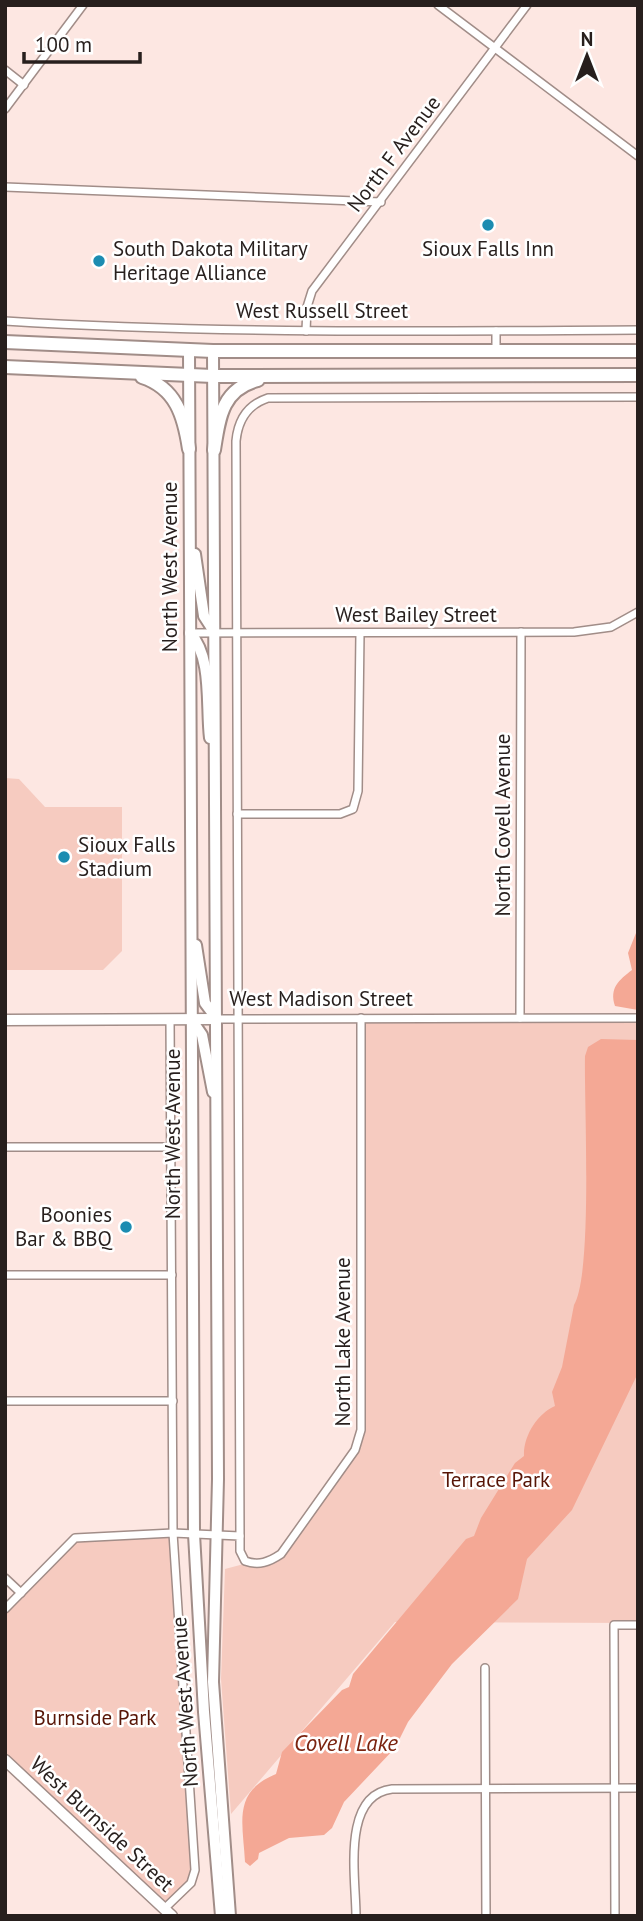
<svg xmlns="http://www.w3.org/2000/svg" width="643" height="1921" font-family="'PT Sans',sans-serif">
<rect width="100%" height="100%" fill="#fde7e2"/>
<!-- green -->
<g fill="#f6cbc0">
<path d="M 5,778 L 19,779 L 45,807 L 122,807 L 122,951 L 103,970 L 5,970 Z"/>
<path d="M 361,1018 L 638,1018 L 638,1623 L 395,1622 L 231,1814 L 221,1679 L 225,1569 L 281,1554 L 361,1436 Z"/>
<path d="M 173,1533 L 193,1879 L 164,1909 L 5,1760 L 5,1609 L 75,1538 Z"/>
</g>
<!-- water -->
<g fill="#f4a895">
<path d="M 638,928 L 638,1010 L 615,1006 C 609,988 619,980 632,970 L 628,953 Z"/>
<path d="M 601,1039 L 638,1040 L 638,1373 L 572,1510 L 527,1559 L 518,1599 L 452,1664 L 408,1722 L 395,1748 L 344,1802 L 332,1828 L 324,1835 L 289,1838 L 259,1853 L 258,1859 L 250,1866 L 245,1862 C 243,1822 232,1792 276,1774 L 282,1752 L 342,1690 L 349,1687 L 353,1674 L 466,1539 L 474,1536 L 481,1518 L 515,1463 L 524,1456 C 523,1436 538,1413 555,1406 L 552,1392 L 562,1367 L 574,1305 C 593,1273 584,1103 585,1056 L 588,1047 Z"/>
</g>
<g fill="none" stroke-linecap="round" stroke-linejoin="round">
<defs>
<g id="street">
<path d="M 438,5 L 638,156"/>
<path d="M 5,70 L 24,85"/>
<path d="M 5,109 L 83,5"/>
<path d="M 5,187 L 381,202"/>
<path d="M 5,321 C 216,334 427,331 638,330"/>
<path d="M 306,331 L 307,307 L 312,291 L 527,5"/>
<path d="M 496,331 L 496,351"/>
<path d="M 190,633 L 574,632 L 611,627 L 638,612"/>
<path d="M 237,814 L 340,814 L 353,809 L 358,791 L 360,633"/>
<path d="M 520,1018 L 521,632"/>
<path d="M 217,1019 L 638,1018"/>
<path d="M 5,1147 L 172,1147"/>
<path d="M 5,1275 L 172,1275"/>
<path d="M 5,1401 L 173,1401"/>
<path d="M 240,1536 L 236,441 C 238,420 247,405 268,398 L 638,397"/>
<path d="M 5,1578 L 21,1593"/>
<path d="M 5,1609 L 75,1538 L 173,1533 L 240,1536 L 240,1551 L 245,1561 C 259,1566 269,1562 281,1554 L 355,1450 L 361,1430 L 361,1018"/>
<path d="M 485,1668 L 486,1916"/>
<path d="M 164,1909 L 191,1883 L 195,1870 L 173,1533 L 170,1019"/>
<path d="M 356,1916 C 356,1878 341,1795 392,1789 L 638,1788"/>
<path d="M 615,1916 L 614,1625 L 638,1625"/>
</g>
<g id="secondary">
<path d="M 5,1020 L 217,1019"/>
<path d="M 5,1760 L 172,1916"/>
</g>
<g id="primary">
<path d="M 189,351 L 194,1534 L 204,1712 L 221,1916"/>
<path d="M 213,351 L 218,1479 L 213,1682 L 230,1916"/>
<path d="M 195,554 L 204,616 L 215,633"/>
<path d="M 190,633 C 213,658 206,706 210,738"/>
<path d="M 196,945 L 205,1003 L 217,1019"/>
<path d="M 191,1019 L 202,1035 L 213,1092"/>
</g>
<g id="highway">
<path d="M 5,342 L 213,351 L 638,351"/>
<path d="M 5,367 L 213,376 L 638,375"/>
<path d="M 142,377 C 176,388 184,416 189,449"/>
<path d="M 214,450 C 219,418 222,389 258,380"/>
</g>
</defs>
<!-- street casing -->
<use href="#street" stroke="#a18d88" stroke-width="10"/>
<!-- secondary casing -->
<use href="#secondary" stroke="#a18d88" stroke-width="13"/>
<!-- primary casing -->
<use href="#primary" stroke="#a18d88" stroke-width="14"/>
<!-- highway casing -->
<use href="#highway" stroke="#a18d88" stroke-width="16"/>
<!-- street -->
<use href="#street" stroke="#fff" stroke-width="7"/>
<!-- secondary -->
<use href="#secondary" stroke="#fff" stroke-width="10"/>
<!-- primary -->
<use href="#primary" stroke="#fff" stroke-width="10"/>
<!-- highway -->
<use href="#highway" stroke="#fff" stroke-width="12"/>
</g>
<!-- markers -->
<g fill="#1c8cb1" stroke="#fff" stroke-width="2.5">
<circle cx="488" cy="225" r="7"/>
<circle cx="99" cy="261" r="7"/>
<circle cx="64" cy="857" r="7"/>
<circle cx="126" cy="1227" r="7"/>
</g>
<g text-anchor="middle" stroke-width="5" stroke-linejoin="round" paint-order="stroke">
<!-- street labels -->
<g font-size="21" fill="#271f1d" stroke="#fff">
<text transform="translate(394 154) rotate(-53)" y="7">North F Avenue</text>
<text x="322" y="318">West Russell Street</text>
<text transform="translate(170 567) rotate(-90)" y="7">North West Avenue</text>
<text x="416" y="622">West Bailey Street</text>
<text transform="translate(503 825) rotate(-90)" y="7">North Covell Avenue</text>
<text x="321" y="1006">West Madison Street</text>
<text transform="translate(173 1134) rotate(-90)" y="7">North West Avenue</text>
<text transform="translate(343 1342) rotate(-90)" y="7">North Lake Avenue</text>
<text transform="translate(185 1702) rotate(-94)" y="7">North West Avenue</text>
<text transform="translate(102 1824) rotate(43)" y="7">West Burnside Street</text>
</g>
<!-- poi labels -->
<g font-size="21" fill="#271f1d" stroke="#fff" text-anchor="start">
<text x="113" y="256">South Dakota Military<tspan x="113" dy="24">Heritage Alliance</tspan></text>
<text x="488" y="256" text-anchor="middle">Sioux Falls Inn</text>
<text x="78" y="852">Sioux Falls<tspan x="78" dy="24">Stadium</tspan></text>
<text x="112" y="1222" text-anchor="end">Boonies<tspan x="112" dy="24">Bar &amp; BBQ</tspan></text>
</g>
<!-- park labels -->
<g font-size="21" fill="#571506" stroke="#fff">
<text x="496" y="1487">Terrace Park</text>
<text x="95" y="1725">Burnside Park</text>
</g>
<!-- water labels -->
<g font-size="23" font-style="italic" fill="#7b2410" stroke="#fff">
<text x="346" y="1751">Covell Lake</text>
</g>
</g>
<!-- border -->
<rect width="643" height="1921" fill="none" stroke="#271f1d" stroke-width="14"/>
<!-- north arrow -->
<g transform="translate(587 56)" stroke="#ffffff" stroke-width="5" paint-order="stroke">
<path d="M0-5L12 26L0 18L-12 26Z" fill="#271f1d"/>
<text y="-10" font-size="19" font-weight="bold" text-anchor="middle" fill="#271f1d">N</text>
</g>
<!-- scale -->
<path d="M24 52v10h116v-10" fill="none" stroke="#271f1d" stroke-width="3.5"/>
<text x="35" y="52" font-size="21" fill="#271f1d" stroke="#ffffff" stroke-width="5" paint-order="stroke">100 m</text>
</svg>
